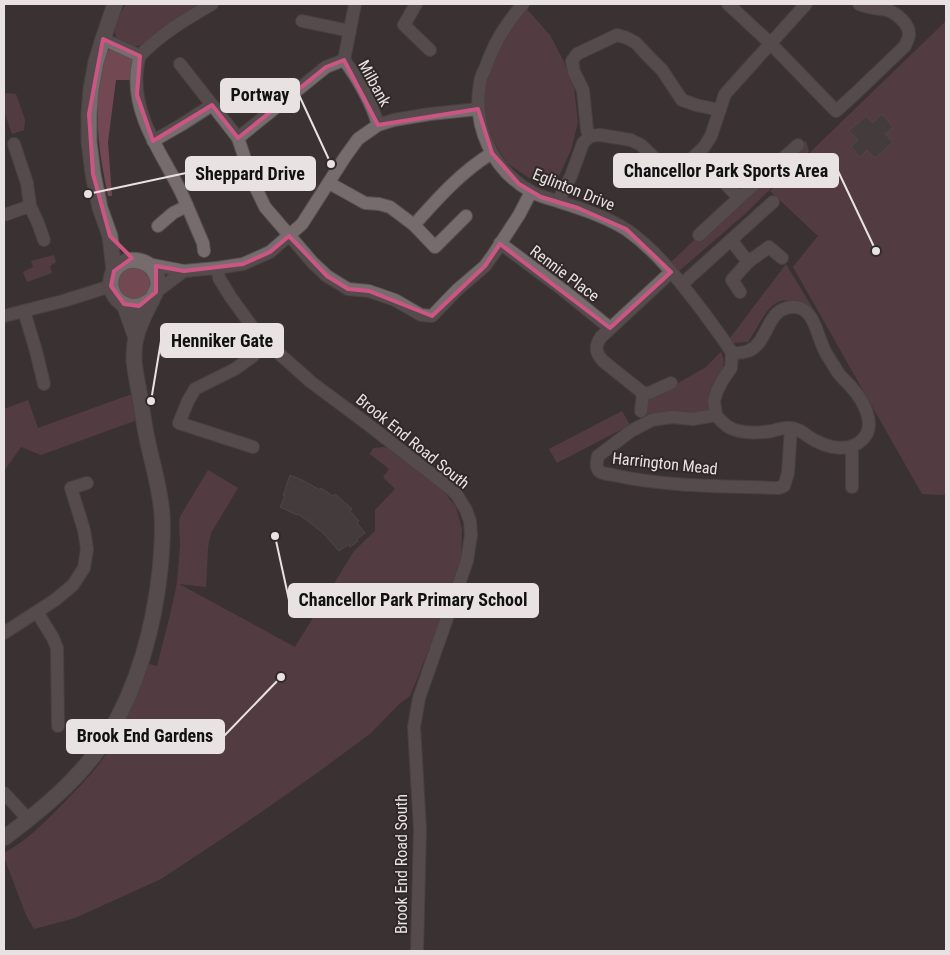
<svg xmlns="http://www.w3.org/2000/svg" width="950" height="955" font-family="'Roboto Condensed',sans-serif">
<rect width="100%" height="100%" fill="#3a3233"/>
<!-- green -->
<g fill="#724953">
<path d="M 126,4 L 206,4 L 145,43 C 142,44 140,46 137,46 C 125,48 111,38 115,25 C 117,18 122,11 126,4 Z"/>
<path d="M 524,6 L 550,35 L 563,60 L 574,88 L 578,122 L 571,150 L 559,176 L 548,186 L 529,178 L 507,163 L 493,140 L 485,120 L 482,89 L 486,67 Z"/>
<path d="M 946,21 L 946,495 L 922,494 L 793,267 L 818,236 L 770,191 Z"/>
<path d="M 110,49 L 115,49 L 132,58 L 134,64 L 131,80 L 116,80 L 108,142 L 112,196 L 108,196 C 100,158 94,120 100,81 C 101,68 100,59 110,49 Z"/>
<path d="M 4,93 L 16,94 L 25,120 L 24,130 L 12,134 L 4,111 Z"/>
<path d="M 806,141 L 809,151 L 746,213 L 679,271 L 671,262 L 759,179 Z"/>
<path d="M 54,255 L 56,262 L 50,266 L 52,273 L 27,282 L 23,272 L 33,267 L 31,261 Z"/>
<path d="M 786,264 L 812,307 L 810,308 C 771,286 766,316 748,342 L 733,343 L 730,338 Z"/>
<circle cx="134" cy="284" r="16"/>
<path d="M 721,352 C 729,369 717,374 711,388 C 707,395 708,404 708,411 L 646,420 L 649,400 L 706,367 Z"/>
<path d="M 132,394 L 137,420 L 41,455 L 21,447 L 4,471 L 4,409 L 28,400 L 38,428 Z"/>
<path d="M 622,411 L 630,425 L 557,463 L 549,449 Z"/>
<path d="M 384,447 L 392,450 L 440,487 L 456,507 L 462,529 L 461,560 L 433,639 L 410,696 L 399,704 L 371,733 L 317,773 L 241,826 L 161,879 L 75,918 L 34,929 L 26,915 L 4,857 L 4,853 C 26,841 43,824 60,807 C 78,788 97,770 110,748 C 126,721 138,692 149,664 L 157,666 L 171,611 L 177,583 L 180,545 L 179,520 L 181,515 L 208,470 L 238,488 L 211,533 L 208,547 L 206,587 L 179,584 L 295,647 L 354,551 L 375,531 L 375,510 L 395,489 L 383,477 L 389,469 L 370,454 L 373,448 Z"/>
</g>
<!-- building -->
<g fill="#514749" stroke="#685e60">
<path d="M 882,114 L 893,127 L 885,134 L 893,142 L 875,158 L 867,150 L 860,157 L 851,147 L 858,140 L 849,131 L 866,116 L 873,123 Z"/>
<path d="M 290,475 L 304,481 L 320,490 L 321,488 L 333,496 L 335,494 L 352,509 L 350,511 L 359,521 L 357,523 L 365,533 L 357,539 L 358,541 L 350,547 L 349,544 L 339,551 L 323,533 L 308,521 L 298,514 L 297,515 L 280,507 L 285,496 L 283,496 Z"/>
</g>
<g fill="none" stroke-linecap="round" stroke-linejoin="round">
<defs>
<g id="minor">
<path d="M 416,4 L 404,25 L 430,50"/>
<path d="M 523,4 C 505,25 494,43 485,69 C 483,73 480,78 480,83 C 472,127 493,171 532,192 C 541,197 551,199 560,202 C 583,209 607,217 627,230 C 658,252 681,283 704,313 C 713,326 724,339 732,353 C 737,353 743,353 748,351 C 770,343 765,306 795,307 C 816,308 817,340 827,355 C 831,361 835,368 839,374 C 843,379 848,383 852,388 C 863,400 877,425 863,439 C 850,453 829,448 814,440 C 806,436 800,428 790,428 C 784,427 777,430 772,431 C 758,433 738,434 727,426 C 723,423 719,419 716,415 L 714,401 L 717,391 L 722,381 L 731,368 L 732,353"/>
<path d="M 728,4 L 770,43 L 836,111 L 856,93 L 905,46 C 906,43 909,38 909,35 C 910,24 896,13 887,10 C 877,8 868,8 859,4"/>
<path d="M 302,21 L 350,31"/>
<path d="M 103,39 L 140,56"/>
<path d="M 344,60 L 355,4"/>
<path d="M 180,64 L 238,138"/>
<path d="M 378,125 C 373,105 357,77 344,60 L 326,67 L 238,138 L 252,180 L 265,207 L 313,263 L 327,276 L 348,289 L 369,291 L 395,300 L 421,315 L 432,316 L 457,290 L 485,266 L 493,255 L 519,215 L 531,192"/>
<path d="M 590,136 L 587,130 L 583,90 L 574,72 L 572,61 L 577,54 L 617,35 L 627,38 L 636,43 L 648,56 L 662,70 L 682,100 L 696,105 L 719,110"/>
<path d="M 153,141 L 181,125 L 212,105"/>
<path d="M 697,154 L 739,198 L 798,145"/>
<path d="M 329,183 L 365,203 L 379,204 L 390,207 L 414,225"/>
<path d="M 558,201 L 571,176 L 583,143 L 590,136 L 600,135 L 631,140 L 641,145 L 667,170 L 674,171 L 682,168 L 704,147 L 711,136 L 725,94 L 806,4"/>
<path d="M 30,206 L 38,223 L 44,240"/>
<path d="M 4,215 L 30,206 L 27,183 L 14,144"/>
<path d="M 466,216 L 435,247 L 414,225 C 438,198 461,172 492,153"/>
<path d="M 158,226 L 173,213 L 187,206"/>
<path d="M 699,235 L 739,198"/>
<path d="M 731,240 L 748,262 L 769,247 L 782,258"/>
<path d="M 500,243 L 563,290 L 610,328"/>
<path d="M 204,251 L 203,243 C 195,225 188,207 180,190 C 161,152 132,115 137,70 C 138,65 138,59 141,55 C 143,52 146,50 149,47 C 167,30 190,17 212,4"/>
<path d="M 148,264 L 184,271 L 217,268 L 243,264 L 270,252 L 302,224 L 345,157 L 358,139 L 378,125 L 394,120 L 430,114 L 478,109"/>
<path d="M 217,268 L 219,278 L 230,296 L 258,335 L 311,382 L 366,423 L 451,489 L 457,495 L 466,510 L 470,521 L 471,535 L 467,561 L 419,698 L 414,727 L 420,829 L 417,951"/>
<path d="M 682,284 L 773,202"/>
<path d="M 156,292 L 184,271"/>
<path d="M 740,292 L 732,280 L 748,262"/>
<path d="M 24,311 L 36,351 L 44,384"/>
<path d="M 4,316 L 63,301 L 111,286"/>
<path d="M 671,383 L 649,393 L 643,393 L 603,361 C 596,353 594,347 601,337 L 671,272"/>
<path d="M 641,411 L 643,393"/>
<path d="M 716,415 L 693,419 L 672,417 L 652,420 L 631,431 L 598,456 C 597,461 595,466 599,471 C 602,474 609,474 613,475 C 667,487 723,486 778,488 L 784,486 L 788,473 L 791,428"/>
<path d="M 253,447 L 179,423 L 188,401 L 195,389 L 235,369 L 253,356 L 266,342"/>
<path d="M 852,487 L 852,447"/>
<path d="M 37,612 L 53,638 L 57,648 L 58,726"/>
<path d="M 4,633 L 55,600 L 73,585 L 84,568 L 87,549 L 84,530 L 71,488 L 87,483"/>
<path d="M 4,793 L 29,820"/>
</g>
<g id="tertiary">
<path d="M 114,271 L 110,236 L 100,208 L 93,174 L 89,142 L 89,114 L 91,89 L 96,62 L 103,39 L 115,4"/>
<path d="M 124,304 L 136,338"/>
<path d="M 4,838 C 42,810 83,776 108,735 C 138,687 154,626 160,570 C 162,551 163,532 162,513 C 160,489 153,466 148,443 C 144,426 142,408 139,391 C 137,381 135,370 134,361 C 134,354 134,344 136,338 C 138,328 147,309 152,300 C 154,295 157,291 158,286 C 159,274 151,263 139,261 C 132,259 124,261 118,266 C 97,287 125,322 152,299"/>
</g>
</defs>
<!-- minor casing -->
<use href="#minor" stroke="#595153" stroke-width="14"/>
<!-- tertiary casing -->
<use href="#tertiary" stroke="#595153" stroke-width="17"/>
<!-- minor -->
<use href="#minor" stroke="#766c6e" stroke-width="12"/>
<!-- tertiary -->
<use href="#tertiary" stroke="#766c6e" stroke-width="15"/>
</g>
<!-- marked area -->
<path d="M0 0H950V955H0ZM 103,39 L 140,56 L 137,95 L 153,141 L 212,105 L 238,138 L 326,67 L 344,60 L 378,125 L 478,109 L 492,153 L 519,184 L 541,197 L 578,208 L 626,229 L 671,272 L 610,328 L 500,244 L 485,266 L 432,316 L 369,291 L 348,289 L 327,276 L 289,236 L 270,252 L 243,264 L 184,271 L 156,266 L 156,292 L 139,306 L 124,304 L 111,286 L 114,271 L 132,258 L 110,236 L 93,174 L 89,114 Z" fill="#3a3233" fill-opacity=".55" fill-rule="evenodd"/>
<path fill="none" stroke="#cd5584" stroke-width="4" stroke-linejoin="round" d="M 103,39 L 140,56 L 137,95 L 153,141 L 212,105 L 238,138 L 326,67 L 344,60 L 378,125 L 478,109 L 492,153 L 519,184 L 541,197 L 578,208 L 626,229 L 671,272 L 610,328 L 500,244 L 485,266 L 432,316 L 369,291 L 348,289 L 327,276 L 289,236 L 270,252 L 243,264 L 184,271 L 156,266 L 156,292 L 139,306 L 124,304 L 111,286 L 114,271 L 132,258 L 110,236 L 93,174 L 89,114 Z"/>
<g text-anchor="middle" stroke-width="4" stroke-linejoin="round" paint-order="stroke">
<!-- street labels -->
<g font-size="16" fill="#e8e2e3" stroke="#302829">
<text transform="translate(375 83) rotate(61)" y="6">Milbank</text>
<text transform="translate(574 189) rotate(22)" y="6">Eglinton Drive</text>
<text transform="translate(565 273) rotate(37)" y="6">Rennie Place</text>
<text transform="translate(413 441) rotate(39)" y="6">Brook End Road South</text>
<text transform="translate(665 463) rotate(6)" y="6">Harrington Mead</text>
<text transform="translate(401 864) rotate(-90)" y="6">Brook End Road South</text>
</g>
</g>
<!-- callouts -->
<path fill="none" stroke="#e8e2e3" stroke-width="2" d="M331 164L299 95M876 251L838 171M88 194L186 173M151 401L161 341M275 536L289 600M281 677L224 736"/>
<g fill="#e8e2e3" stroke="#302829" stroke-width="2">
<circle cx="331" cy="164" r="5"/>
<circle cx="876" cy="251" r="5"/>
<circle cx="88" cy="194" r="5"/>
<circle cx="151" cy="401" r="5"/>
<circle cx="275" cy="536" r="5"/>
<circle cx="281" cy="677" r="5"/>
</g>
<g fill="#e8e2e3" stroke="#e8e2e3" stroke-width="2">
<rect x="221" y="79" width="78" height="33" rx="5"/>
<rect x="614" y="154" width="224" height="33" rx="5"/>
<rect x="186" y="157" width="129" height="33" rx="5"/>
<rect x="161" y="324" width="122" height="33" rx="5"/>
<rect x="289" y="584" width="249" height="33" rx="5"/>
<rect x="67" y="720" width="157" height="33" rx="5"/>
</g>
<g font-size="18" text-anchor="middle" font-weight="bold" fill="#111">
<text x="260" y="101">Portway</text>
<text x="726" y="177">Chancellor Park Sports Area</text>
<text x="250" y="180">Sheppard Drive</text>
<text x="222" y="347">Henniker Gate</text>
<text x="413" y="606">Chancellor Park Primary School</text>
<text x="145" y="742">Brook End Gardens</text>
</g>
<!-- border -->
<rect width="950" height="955" fill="none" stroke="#e8e2e3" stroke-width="10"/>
</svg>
